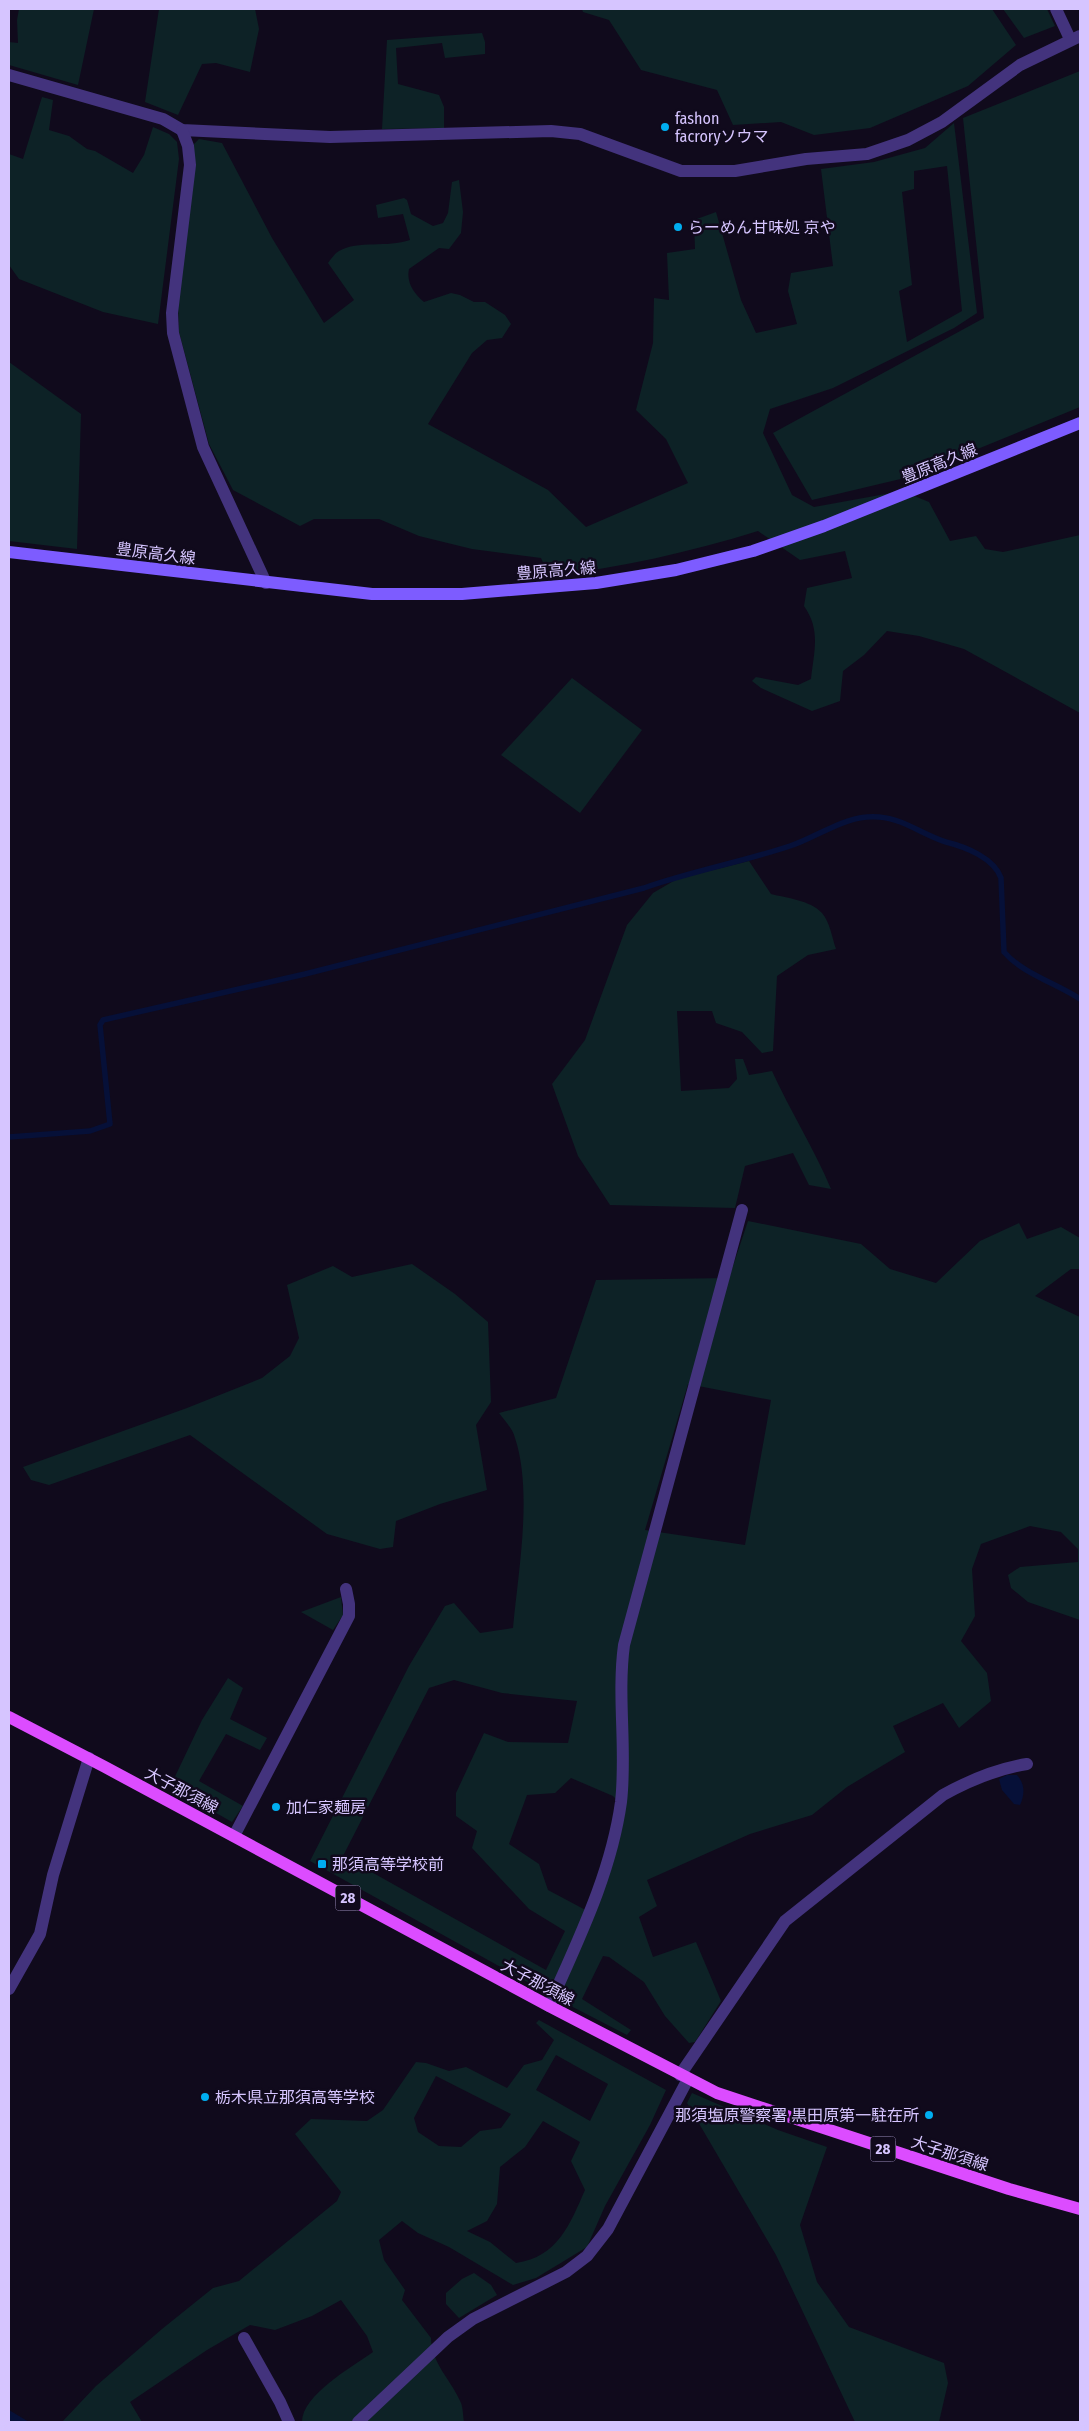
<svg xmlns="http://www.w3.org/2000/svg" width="1089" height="2431" font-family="'Fira Sans Condensed','Noto Sans JP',sans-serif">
<rect width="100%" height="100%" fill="#100a1c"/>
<!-- green -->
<g fill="#0d2226" fill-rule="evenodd">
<path d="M 19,9 L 94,9 L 78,85 L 9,65 L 9,42 L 18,43 L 17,20 Z"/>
<path d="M 159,9 L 255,9 L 259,29 L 250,72 L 216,63 L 202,64 L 178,115 L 145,102 Z"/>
<path d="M 582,9 L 992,9 L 1016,45 L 968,86 L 870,128 L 814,135 L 781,122 L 733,125 L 717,90 L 641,70 L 609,20 L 583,12 Z"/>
<path d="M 1003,9 L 1047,9 L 1055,26 L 1024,38 Z"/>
<path d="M 482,33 L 485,42 L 485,54 L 445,58 L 442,43 L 396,48 L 398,84 L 439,95 L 444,107 L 444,128 L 382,129 L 387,40 Z"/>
<path d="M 1080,71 L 1080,407 L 909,477 L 812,500 L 773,433 L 984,318 L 963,118 Z"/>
<path d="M 42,97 L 53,100 L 49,130 L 69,136 L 87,149 L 95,151 L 133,173 L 144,155 L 153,127 L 169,134 L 177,142 L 179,159 L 158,324 L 103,312 L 19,279 L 9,265 L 9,154 L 23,159 Z"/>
<path d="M 954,123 L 977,313 L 954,328 L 833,388 L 770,409 L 763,433 L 792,495 L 814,507 L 902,491 L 929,502 L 950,541 L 976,536 L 985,549 L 1003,552 L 1080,535 L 1080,713 L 964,649 L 919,636 L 887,631 L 864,655 L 843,671 L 840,701 L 812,711 L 761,688 L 752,681 L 756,677 L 798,685 L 811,679 C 814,651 821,630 804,606 L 807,588 L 852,578 L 845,551 L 800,560 L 758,531 C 690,552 620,568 549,576 L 541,558 L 472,549 L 419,536 L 379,519 L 314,519 L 300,526 L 233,490 L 209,444 L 179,332 L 178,305 L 194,144 L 199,139 L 222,143 L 272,238 L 324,323 L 354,300 L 328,263 C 331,259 335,253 339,251 C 358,240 387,248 410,240 L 403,214 L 378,218 L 376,205 L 404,198 L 407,200 L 411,214 L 433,226 L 443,223 L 448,213 L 452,182 L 459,180 L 463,212 L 461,233 L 449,249 L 439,248 L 409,269 C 406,282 414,294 424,302 L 451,293 L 460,295 L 474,302 L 485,302 L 505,315 L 511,324 L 502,338 L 487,340 L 472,353 L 428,424 L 548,490 L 586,527 L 688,483 L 666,439 L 636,410 L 653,343 L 654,298 L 669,300 L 667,253 L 695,249 L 694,220 L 716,212 L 741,300 L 756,333 L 797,324 L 788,291 L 791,273 L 833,266 L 821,169 L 874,162 L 925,148 ZM 947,166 L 962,311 L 907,342 L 899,291 L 912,285 L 902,192 L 914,189 L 914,171 Z"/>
<path d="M 9,362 L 81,414 L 77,549 L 9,541 Z"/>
<path d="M 572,678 L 642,730 L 580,813 L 501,755 Z"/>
<path d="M 749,861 L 771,894 C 786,898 810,900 822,913 C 830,922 832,938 836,949 L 808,955 L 777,976 L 773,1051 L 762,1053 L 742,1032 L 716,1023 L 712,1011 L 677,1011 L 681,1091 L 729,1088 L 737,1079 L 735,1059 L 743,1059 L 749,1075 L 772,1071 C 790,1111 814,1148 831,1189 L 809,1185 L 793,1153 L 745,1166 L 735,1208 L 610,1205 L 578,1156 L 552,1084 L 585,1040 L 627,925 L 653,893 L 677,879 Z"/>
<path d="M 748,1221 L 861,1244 L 890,1269 L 936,1283 L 980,1241 L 1019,1223 L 1027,1239 L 1061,1227 L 1080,1238 L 1080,1269 L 1071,1269 L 1035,1296 L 1080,1317 L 1080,1620 L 1028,1602 L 1011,1588 L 1008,1575 L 1020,1567 L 1078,1562 L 1078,1549 L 1061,1532 L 1030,1526 L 981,1544 L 972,1569 L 975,1616 L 961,1641 L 987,1673 L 991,1701 L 959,1728 L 943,1703 L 893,1726 L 905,1752 L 847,1787 L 812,1815 L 750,1834 L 647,1880 L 657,1906 L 639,1917 L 653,1957 L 696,1942 L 721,2001 L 695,2042 L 689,2043 L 665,2016 L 644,1982 L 609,1957 L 603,1956 L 582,1999 L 631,2030 L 627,2035 L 567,2004 L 310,1861 L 409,1666 L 445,1606 L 454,1603 L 480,1633 L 513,1628 C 518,1572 533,1492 515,1438 C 513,1429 504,1420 499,1413 L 556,1398 L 596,1280 L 729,1278 ZM 688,1384 L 771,1400 L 745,1545 L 645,1530 ZM 454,1680 L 502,1693 L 577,1701 L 568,1743 L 508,1742 L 484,1733 L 456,1793 L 456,1816 L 477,1831 L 472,1848 L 529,1909 L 565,1931 L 546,1970 L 343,1856 L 429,1688 ZM 571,1778 L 613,1796 L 625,1808 L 593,1914 L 548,1890 L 539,1864 L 509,1844 L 527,1795 L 555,1793 Z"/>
<path d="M 412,1264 L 455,1294 L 488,1322 L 491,1402 L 476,1425 L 487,1490 L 440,1504 L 396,1521 L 393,1547 L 380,1549 L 327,1534 L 190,1435 L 49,1485 L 31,1480 L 23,1467 L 187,1408 L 262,1378 L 290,1356 L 299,1338 L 287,1285 L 333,1266 L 352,1277 Z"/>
<path d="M 341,1597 L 343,1615 L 333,1630 L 301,1612 Z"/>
<path d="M 228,1678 L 243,1688 L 230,1719 L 267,1738 L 260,1750 L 226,1734 L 199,1781 L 243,1806 L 232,1822 L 170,1787 L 202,1720 Z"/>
<path d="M 539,2020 L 666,2090 L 650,2125 L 605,2206 L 587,2247 L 536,2278 L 513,2285 L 449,2247 L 418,2233 L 402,2221 L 379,2240 L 384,2260 L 405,2290 L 402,2300 L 431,2338 C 431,2363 452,2381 461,2403 C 463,2408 463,2416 464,2422 L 302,2422 C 302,2395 352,2367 373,2352 L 367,2336 L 341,2300 L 312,2316 L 275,2330 L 250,2325 L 207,2350 L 130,2402 L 142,2422 L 62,2422 L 96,2386 L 162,2329 L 213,2288 L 239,2281 L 337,2201 L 341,2192 L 295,2134 L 311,2119 L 367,2121 L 383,2110 L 416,2062 L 426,2063 L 449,2071 L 466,2067 L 507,2088 L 524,2065 L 542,2060 L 554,2040 L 536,2023 ZM 556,2055 L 608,2084 L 590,2121 L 536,2090 ZM 436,2076 L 511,2114 L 501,2128 L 480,2131 L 461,2147 L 439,2146 L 418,2132 L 414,2118 ZM 543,2121 L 580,2142 L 571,2161 L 585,2190 C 570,2224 558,2257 516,2263 L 490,2242 L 467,2231 L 487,2221 L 497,2204 L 500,2167 L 525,2147 Z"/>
<path d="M 692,2093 L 778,2130 L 827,2147 L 800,2225 L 817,2282 L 849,2327 L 944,2363 L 948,2383 L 939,2422 L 855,2422 L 776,2255 L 687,2103 Z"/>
<path d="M 474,2273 L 491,2285 L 497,2295 L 459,2318 L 446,2304 L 446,2293 L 462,2279 Z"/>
</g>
<!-- water -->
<g fill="#061038">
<path d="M 1007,1775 L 1017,1775 C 1025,1784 1025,1794 1020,1805 L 1014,1804 L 1002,1790 L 999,1779 Z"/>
<path d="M 9,2410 L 29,2422 L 9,2422 Z"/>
</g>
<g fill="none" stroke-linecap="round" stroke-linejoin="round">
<!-- stream -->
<path stroke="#061038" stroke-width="5.5" d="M 9,1137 L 90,1131 L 110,1124 L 100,1025 L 103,1020 L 305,974 L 644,888 C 692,871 742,862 790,846 C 820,836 846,814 879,817 C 904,819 923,835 946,842 C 966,847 994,858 1001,878 L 1004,952 C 1023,974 1056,983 1080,999"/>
<!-- minor -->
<g stroke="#43337d" stroke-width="12">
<path d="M 1056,9 L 1070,39"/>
<path d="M 9,75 L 163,119 L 182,130 L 330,137 L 551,131 L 580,134 L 681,171 L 735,171 L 806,159 L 867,154 L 908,140 L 942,122 L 1020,65 L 1080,36"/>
<path d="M 182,130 L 188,146 L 190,165 L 172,313 L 173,333 L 203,447 L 266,583"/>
<path d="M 234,1836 L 349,1616 L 349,1604 L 346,1589"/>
<path d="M 9,1989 L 40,1934 L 53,1875 L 89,1758"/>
<path d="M 549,2006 C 578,1940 611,1874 621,1802 C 627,1750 617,1697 624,1645 L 742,1210"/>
<path d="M 680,2075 L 785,1921 L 943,1795 C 970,1780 996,1769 1027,1764"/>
<path d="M 244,2338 L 280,2402 L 289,2422"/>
</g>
<!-- tertiary -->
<path stroke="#43337d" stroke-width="12" d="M 358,2422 L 448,2337 L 473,2319 L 566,2272 L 587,2256 L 608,2229 L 688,2079"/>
<!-- secondary -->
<path stroke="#7d5cff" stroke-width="12" d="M 9,552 L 372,594 L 462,594 L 596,583 L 676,570 L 753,551 L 824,526 L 1080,423"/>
<!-- primary -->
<path stroke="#dc4cff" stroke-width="12" d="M 9,1717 L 105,1767 L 549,2006 L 717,2093 L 1009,2189 L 1080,2209"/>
</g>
<!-- markers -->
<g fill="#00aef0" stroke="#100a1c" stroke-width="2">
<circle cx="665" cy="127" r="5"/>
<circle cx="678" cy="227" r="5"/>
<circle cx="276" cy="1807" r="5"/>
<rect x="317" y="1859" width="10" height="10" rx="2.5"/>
<circle cx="205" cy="2097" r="5"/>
<circle cx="929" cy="2115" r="5"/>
</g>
<g text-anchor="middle" stroke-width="5" stroke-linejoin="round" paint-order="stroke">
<!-- shield labels -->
<g fill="#100a1c" stroke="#9b8dbb" stroke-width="1">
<rect x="335.5" y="1885.5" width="25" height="25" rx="4"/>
<rect x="870.5" y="2136.5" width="25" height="25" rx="4"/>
</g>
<g font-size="15" font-weight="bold" fill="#d6c5ff">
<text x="348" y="1903">28</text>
<text x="883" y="2154">28</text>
</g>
<!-- poi labels -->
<g font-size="16" fill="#d6c5ff" stroke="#100a1c" text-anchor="start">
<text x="675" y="124">fashon<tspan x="675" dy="18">facroryソウマ</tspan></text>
<text x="688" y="233">らーめん甘味処 京や</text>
<text x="286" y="1813">加仁家麺房</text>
<text x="332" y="1870">那須高等学校前</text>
<text x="215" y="2103">栃木県立那須高等学校</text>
<text x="919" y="2121" text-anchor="end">那須塩原警察署 黒田原第一駐在所</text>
</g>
<!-- street labels -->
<g font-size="16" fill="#d6c5ff" stroke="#100a1c">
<text transform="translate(939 463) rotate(-22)" y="6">豊原高久線</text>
<text transform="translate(156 553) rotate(7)" y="6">豊原高久線</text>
<text transform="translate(556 570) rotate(-5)" y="6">豊原高久線</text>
<text transform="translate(182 1790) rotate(28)" y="6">大子那須線</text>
<text transform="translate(538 1982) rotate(28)" y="6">大子那須線</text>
<text transform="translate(950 2153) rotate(18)" y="6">大子那須線</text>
</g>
</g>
<!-- border -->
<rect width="1089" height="2431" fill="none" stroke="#d6c5ff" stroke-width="20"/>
</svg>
